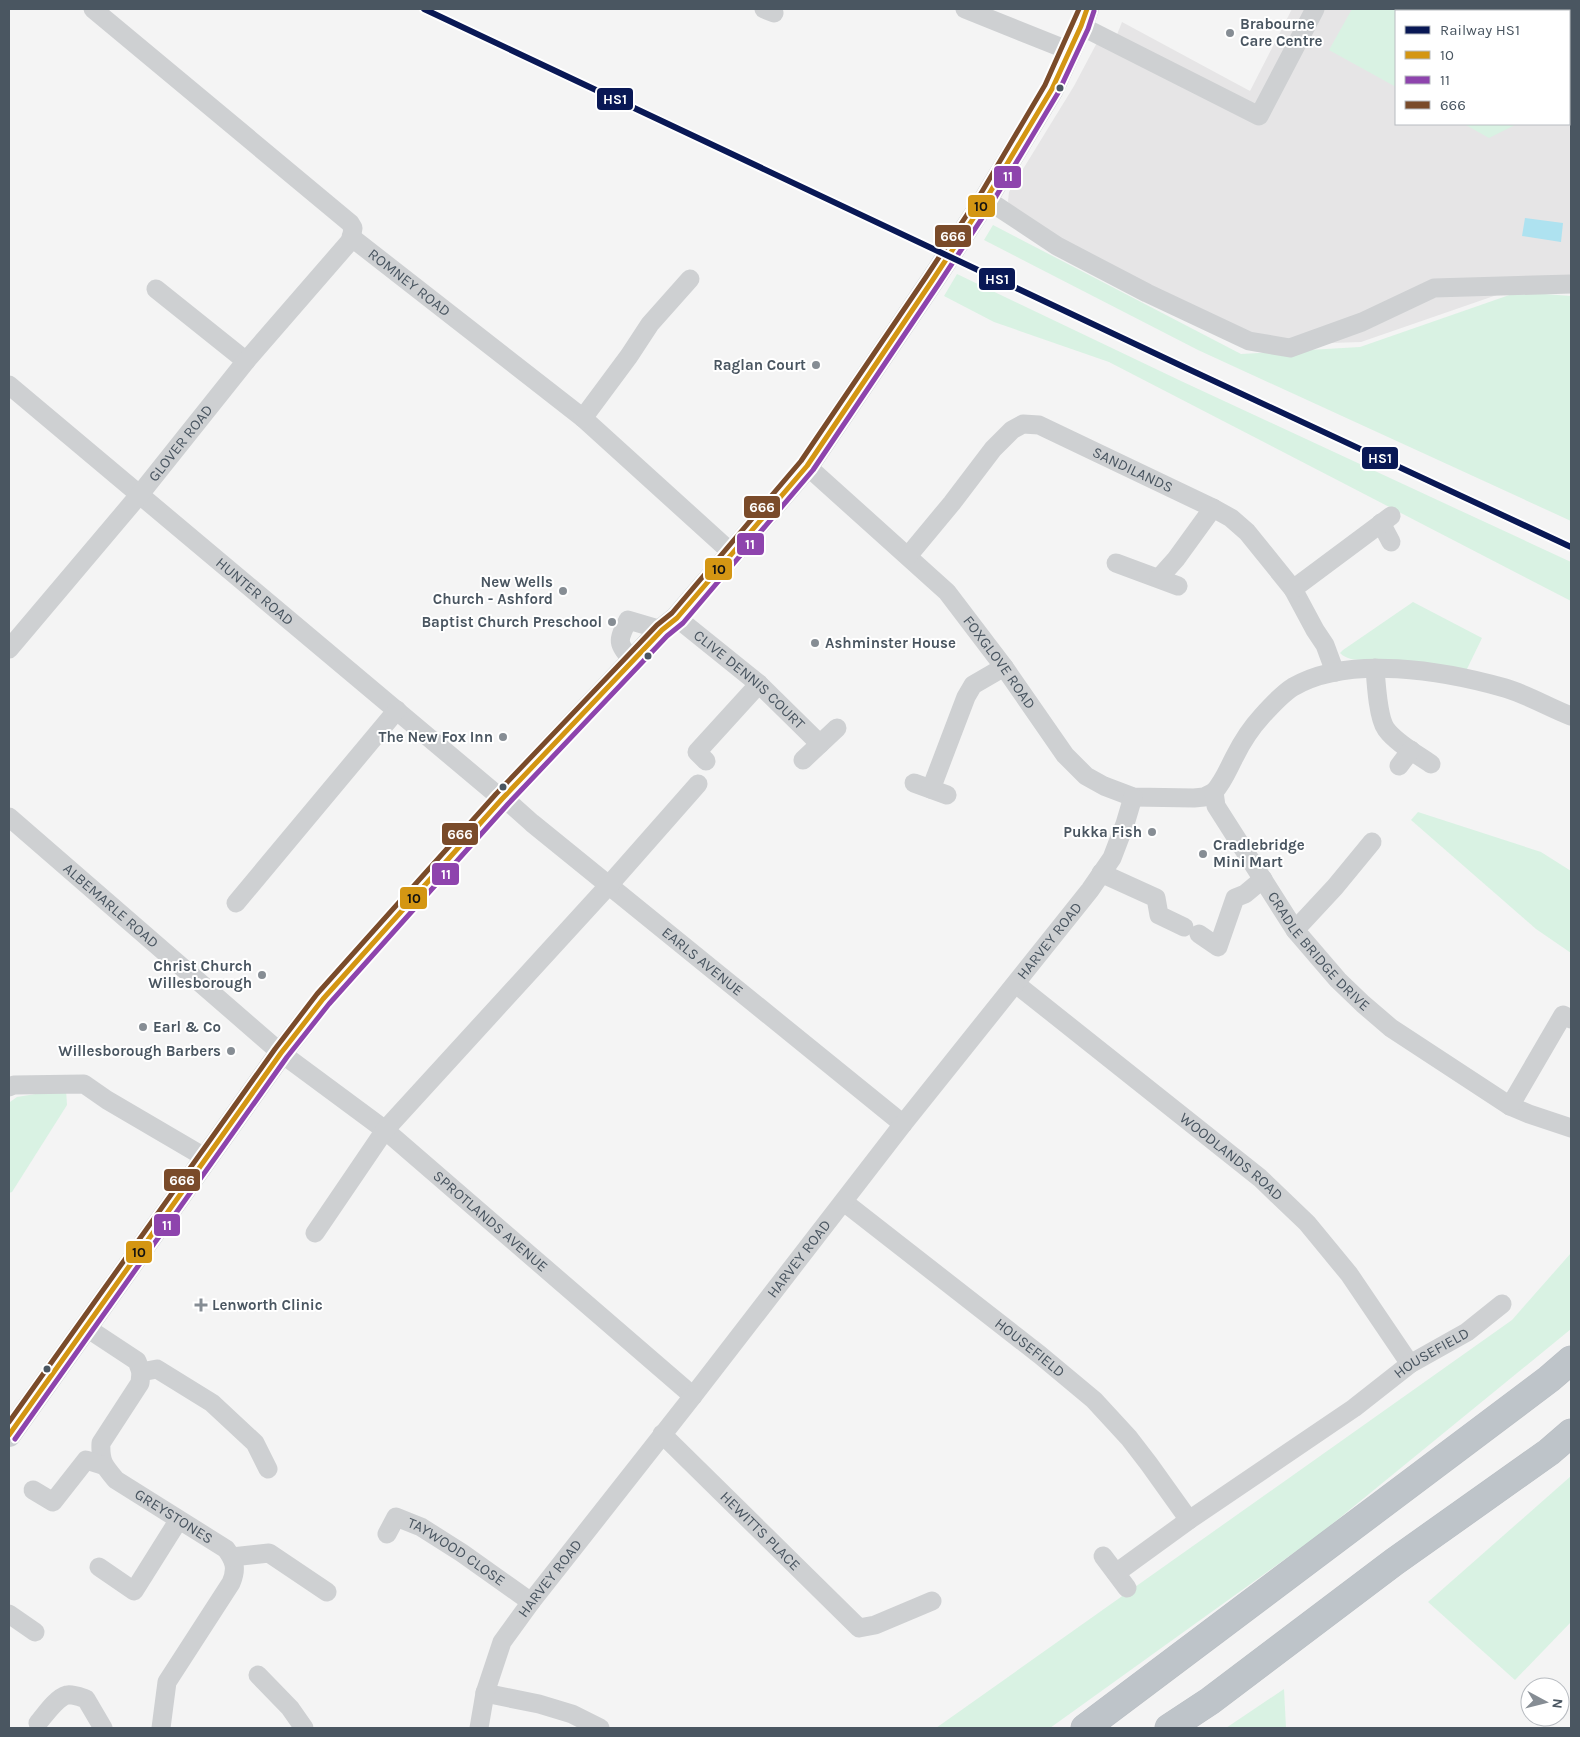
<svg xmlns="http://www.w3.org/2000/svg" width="1580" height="1737" font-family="Karla,sans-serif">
<rect width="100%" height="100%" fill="#f4f4f4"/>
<!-- education -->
<path fill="#e6e5e6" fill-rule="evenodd" d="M 1292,9 L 1571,9 L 1571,293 L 1517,288 L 1361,342 L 1239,346 L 1011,210 L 1008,201 L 1009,192 L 1074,86 L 1100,37 L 1114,42 L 1122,22 L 1250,91 ZM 1396,11 L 1569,11 L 1569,124 L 1396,124 Z"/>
<!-- green -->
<g fill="#d9f2e3">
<path d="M 1352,9 L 1571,9 L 1571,70 L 1569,69 L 1569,11 L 1396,11 L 1396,87 L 1329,50 Z"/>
<path d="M 1464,124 L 1517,124 L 1489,138 Z"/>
<path d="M 993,225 L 1241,354 L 1360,347 L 1518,292 L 1571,296 L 1571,521 L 1198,350 L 984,240 Z"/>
<path d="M 957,274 L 1181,381 L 1571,562 L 1571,601 L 1109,362 L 994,322 L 944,296 Z"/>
<path d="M 1413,602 L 1482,638 L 1466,671 C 1434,663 1403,659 1370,660 C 1360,660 1348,661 1340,653 L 1343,650 Z"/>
<path d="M 1418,812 L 1541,852 L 1571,871 L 1571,953 L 1536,929 L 1411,820 Z"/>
<path d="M 66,1089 L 67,1105 L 12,1192 L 9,1193 L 10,1102 L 17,1097 Z"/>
<path d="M 1571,1253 L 1571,1329 L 1320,1534 L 1050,1728 L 936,1728 L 1512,1320 Z"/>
<path d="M 1571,1476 L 1571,1622 L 1515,1680 L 1428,1602 Z"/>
<path d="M 1284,1689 L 1286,1728 L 1226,1728 Z"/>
</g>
<!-- water -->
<path fill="#aee2f0" d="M 1525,218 L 1563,223 L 1561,242 L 1522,236 Z"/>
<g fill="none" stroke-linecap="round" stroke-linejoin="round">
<defs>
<g id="highway">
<path d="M 1085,1728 L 1549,1379 L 1571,1360"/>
<path d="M 1169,1728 L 1210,1701 L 1394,1562 L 1549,1452 L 1571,1433"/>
</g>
</defs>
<!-- highway casing -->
<use href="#highway" stroke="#b9bec3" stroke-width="29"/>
<!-- minor -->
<g stroke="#ced0d2" stroke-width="19">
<path d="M 764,9 L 774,13"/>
<path d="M 965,9 L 1070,51"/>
<path d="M 1081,26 L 1259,116 L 1315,9"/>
<path d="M 986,199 L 1057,246 L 1147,293 L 1249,341 L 1290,348 L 1362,322 L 1434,288 L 1571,284"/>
<path id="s1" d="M 351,237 L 583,418 L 733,554"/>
<path d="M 156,289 L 246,361"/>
<path id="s2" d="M 9,385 L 502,799 L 513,806 L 532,823 L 903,1124"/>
<path d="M 583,418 L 629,356 L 650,324 L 690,279"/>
<path id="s3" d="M 807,466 L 947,592 L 1004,667 L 1065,755 L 1086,776 L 1104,786 L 1133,797 L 1194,798 L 1204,797 L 1214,792"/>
<path d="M 1381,523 L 1391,542"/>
<path id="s4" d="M 908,556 L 952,503 L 993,449 L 1012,430 L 1023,424 L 1039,425 L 1213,508 L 1231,518 L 1247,532 L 1293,589 L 1315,630 L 1325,645 L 1335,672"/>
<path d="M 1116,563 L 1178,586"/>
<path d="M 1159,578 L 1176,559 L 1213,508"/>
<path d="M 1293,589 L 1391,516"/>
<path id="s5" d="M 677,618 L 759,684 L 820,744"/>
<path id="s6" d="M 9,649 L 140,494 L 246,361 L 351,240 L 353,228 L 350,223 L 93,9"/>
<path d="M 633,661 C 617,643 617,642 628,620 L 662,630"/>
<path d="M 1375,668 C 1376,682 1378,718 1386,729 C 1396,743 1417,754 1431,764"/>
<path id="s7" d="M 1571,716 C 1550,708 1526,694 1505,688 C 1445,671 1349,654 1293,687 C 1282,694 1271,706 1262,716 C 1251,728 1242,742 1235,756 C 1228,769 1224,781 1214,792 L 1216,806 L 1295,930 L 1338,980 L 1363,1004 L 1391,1028 L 1510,1106 L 1529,1114 L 1571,1128"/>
<path d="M 803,760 L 837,728"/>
<path d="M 706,761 L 697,752 L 759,684"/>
<path d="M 1399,766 L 1411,750"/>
<path d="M 914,783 L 947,795"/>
<path d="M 931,789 L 966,697 L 973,685 L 1004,667"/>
<path id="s8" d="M 9,817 L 281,1053 L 385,1130 L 693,1396"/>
<path d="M 1101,873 L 1156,898 L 1159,915 L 1184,927"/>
<path d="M 236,903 L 397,710"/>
<path d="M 1295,930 L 1335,887 L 1372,842"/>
<path d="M 1199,934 L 1218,947 L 1235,898 L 1245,894 L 1263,879"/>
<path id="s9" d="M 1016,984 L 1260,1178 L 1307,1223 L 1349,1274 L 1410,1364"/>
<path d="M 9,1087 L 14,1085 L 84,1084 L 107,1100 L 206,1158"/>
<path d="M 1510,1106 L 1563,1015 L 1571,1019"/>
<path id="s10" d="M 844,1202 L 1040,1355 L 1094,1400 L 1129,1438 L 1149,1464 L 1189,1520"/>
<path d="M 315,1233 L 385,1130 L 609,885 L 698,784"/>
<path id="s11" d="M 87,1328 L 137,1361 L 141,1372 L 140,1383 L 101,1443 C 100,1462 104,1466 116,1480 L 226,1549 C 235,1561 237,1569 231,1583 L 167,1682 L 161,1728"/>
<path d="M 141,1372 L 157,1369 L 212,1403 L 255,1443 L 268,1469"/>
<path id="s12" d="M 662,1434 L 859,1628 L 875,1625 L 932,1601"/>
<path d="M 33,1490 L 53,1502 L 86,1460 L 102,1465"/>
<path id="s13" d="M 387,1534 L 396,1517 L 421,1527 L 462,1553 L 531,1602"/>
<path d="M 1103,1556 L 1127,1588"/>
<path d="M 232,1557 L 269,1553 L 327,1592"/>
<path d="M 99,1567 L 134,1591 L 178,1521"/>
<path id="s14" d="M 1116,1573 L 1189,1520 L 1354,1408 L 1410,1364 L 1467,1332 L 1502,1304"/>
<path d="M 9,1614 L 35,1632"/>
<path d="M 258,1675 L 290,1708 L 304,1728"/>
<path d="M 485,1693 L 539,1704 L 572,1714 L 600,1728"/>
<path d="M 38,1723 C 45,1715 56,1698 67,1695 C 73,1694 80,1697 86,1699 L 103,1728"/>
<path id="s15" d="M 479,1728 L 485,1693 L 502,1642 L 531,1602 L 693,1396 L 903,1124 L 1090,890 L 1112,858 L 1125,824 L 1133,797"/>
</g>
<!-- major -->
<path stroke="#caced1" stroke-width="24" d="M 9,1435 L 281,1053 L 323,999 L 502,799 L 662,630 L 677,618 L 807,466 L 932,281 L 986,199 L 1052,89 L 1081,26 L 1087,9"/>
<!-- highway -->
<use href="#highway" stroke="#bec4c9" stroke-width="28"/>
<defs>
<path id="bus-1" d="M 9,1435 L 281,1053 L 323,999 L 502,799 L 662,630 L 677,618 L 807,466 L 932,281 L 986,199 L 1052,89 L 1081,26 L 1087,9"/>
<path id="bus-2" d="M 15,1439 L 287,1057 L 329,1004 L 508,804 L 667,636 L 683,623 L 813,470 L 938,285 L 992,203 L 1058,93 L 1088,29 L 1094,11"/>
<path id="bus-3" d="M 9,1422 L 275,1049 L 317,994 L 496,794 L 657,625 L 672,613 L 801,461 L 926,277 L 980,195 L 1045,85 L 1079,9"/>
</defs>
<!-- bus-1 casing -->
<use href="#bus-1" stroke="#fff" stroke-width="9"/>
<!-- bus-2 casing -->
<use href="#bus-2" stroke="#fff" stroke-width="9"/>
<!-- bus-3 casing -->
<use href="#bus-3" stroke="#fff" stroke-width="9"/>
<!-- bus-1 -->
<use href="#bus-1" stroke="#d49613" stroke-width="5"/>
<!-- bus-2 -->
<use href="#bus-2" stroke="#8e44ad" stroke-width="5"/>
<!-- bus-3 -->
<use href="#bus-3" stroke="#7a4b2a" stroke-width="5"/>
<defs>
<path id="rail-1" d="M 424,9 L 1186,368 L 1571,547"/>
</defs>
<!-- rail-1 casing -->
<use href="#rail-1" stroke="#fff" stroke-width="10"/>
<!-- rail-1 -->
<use href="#rail-1" stroke="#091855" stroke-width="6"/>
</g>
<!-- markers -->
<g fill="#868d94" stroke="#fff" stroke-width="2">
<circle cx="1230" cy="33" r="5"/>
<circle cx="816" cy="365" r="5"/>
<circle cx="563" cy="591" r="5"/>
<circle cx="612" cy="622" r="5"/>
<circle cx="815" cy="643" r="5"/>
<circle cx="503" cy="737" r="5"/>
<circle cx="1152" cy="832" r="5"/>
<circle cx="1203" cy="854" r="5"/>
<circle cx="262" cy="975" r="5"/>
<circle cx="143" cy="1027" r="5"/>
<circle cx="231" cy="1051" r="5"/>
<path d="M198.5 1297.5h5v5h5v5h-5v5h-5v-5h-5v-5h5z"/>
</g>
<g fill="#4a5661" stroke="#fff" stroke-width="2">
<circle cx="1060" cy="88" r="4.5"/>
<circle cx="648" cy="656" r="4.5"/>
<circle cx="503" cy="787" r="4.5"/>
<circle cx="47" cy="1369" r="4.5"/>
</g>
<g text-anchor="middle" stroke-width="4" stroke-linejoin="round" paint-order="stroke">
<!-- poi labels -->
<g font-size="15" font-weight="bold" fill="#4a5661" stroke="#fff" text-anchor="end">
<text x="1240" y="29" text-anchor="start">Brabourne<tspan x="1240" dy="17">Care Centre</tspan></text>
<text x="806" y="370">Raglan Court</text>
<text x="553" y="587">New Wells<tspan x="553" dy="17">Church - Ashford</tspan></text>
<text x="602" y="627">Baptist Church Preschool</text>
<text x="825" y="648" text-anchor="start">Ashminster House</text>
<text x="493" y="742">The New Fox Inn</text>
<text x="1142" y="837">Pukka Fish</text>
<text x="1213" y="850" text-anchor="start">Cradlebridge<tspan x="1213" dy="17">Mini Mart</tspan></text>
<text x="252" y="971">Christ Church<tspan x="252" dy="17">Willesborough</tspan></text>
<text x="153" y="1032" text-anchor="start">Earl &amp; Co</text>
<text x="221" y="1056">Willesborough Barbers</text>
<text x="212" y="1310" text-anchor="start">Lenworth Clinic</text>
</g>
<!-- street labels -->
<g font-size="15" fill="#4a5661" stroke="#fff">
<text dy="5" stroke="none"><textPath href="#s1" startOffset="74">ROMNEY ROAD</textPath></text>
<text dy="5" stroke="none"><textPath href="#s6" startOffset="268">GLOVER ROAD</textPath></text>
<text dy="5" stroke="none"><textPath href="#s4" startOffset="296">SANDILANDS</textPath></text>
<text dy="5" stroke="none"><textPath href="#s2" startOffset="321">HUNTER ROAD</textPath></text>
<text dy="5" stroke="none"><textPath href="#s3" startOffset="276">FOXGLOVE ROAD</textPath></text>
<text dy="5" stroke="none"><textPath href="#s5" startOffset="95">CLIVE DENNIS COURT</textPath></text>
<text dy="5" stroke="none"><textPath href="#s8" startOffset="135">ALBEMARLE ROAD</textPath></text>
<text dy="5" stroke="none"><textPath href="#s15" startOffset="979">HARVEY ROAD</textPath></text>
<text dy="5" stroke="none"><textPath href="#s7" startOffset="614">CRADLE BRIDGE DRIVE</textPath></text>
<text dy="5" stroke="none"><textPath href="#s2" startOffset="902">EARLS AVENUE</textPath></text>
<text dy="5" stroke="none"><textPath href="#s9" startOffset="276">WOODLANDS ROAD</textPath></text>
<text dy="5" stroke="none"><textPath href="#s8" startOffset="629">SPROTLANDS AVENUE</textPath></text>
<text dy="5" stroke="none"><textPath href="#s15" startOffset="574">HARVEY ROAD</textPath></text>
<text dy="5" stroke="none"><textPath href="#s10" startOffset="236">HOUSEFIELD</textPath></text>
<text dy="5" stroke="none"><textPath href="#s14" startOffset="385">HOUSEFIELD</textPath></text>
<text dy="5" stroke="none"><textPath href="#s11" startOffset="264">GREYSTONES</textPath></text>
<text dy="5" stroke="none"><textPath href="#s12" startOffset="138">HEWITTS PLACE</textPath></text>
<text dy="5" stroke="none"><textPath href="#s13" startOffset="89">TAYWOOD CLOSE</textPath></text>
<text dy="5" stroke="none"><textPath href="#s15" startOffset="169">HARVEY ROAD</textPath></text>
</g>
</g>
<g stroke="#fff" stroke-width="2">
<rect x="596" y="87" width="38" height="24" rx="5" fill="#091855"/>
<rect x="993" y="165" width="29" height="24" rx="5" fill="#8e44ad"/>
<rect x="967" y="194" width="29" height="24" rx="5" fill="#d49613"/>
<rect x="934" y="224" width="38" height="24" rx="5" fill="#7a4b2a"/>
<rect x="978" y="267" width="38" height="24" rx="5" fill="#091855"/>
<rect x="1361" y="446" width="38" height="24" rx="5" fill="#091855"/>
<rect x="743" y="495" width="38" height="24" rx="5" fill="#7a4b2a"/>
<rect x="736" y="532" width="29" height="24" rx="5" fill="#8e44ad"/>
<rect x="704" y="557" width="29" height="24" rx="5" fill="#d49613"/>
<rect x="441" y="822" width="38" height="24" rx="5" fill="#7a4b2a"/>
<rect x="431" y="862" width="29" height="24" rx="5" fill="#8e44ad"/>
<rect x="399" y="886" width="29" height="24" rx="5" fill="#d49613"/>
<rect x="163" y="1168" width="38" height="24" rx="5" fill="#7a4b2a"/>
<rect x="153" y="1213" width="28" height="24" rx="5" fill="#8e44ad"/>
<rect x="125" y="1240" width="28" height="24" rx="5" fill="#d49613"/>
</g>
<g font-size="14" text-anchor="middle" font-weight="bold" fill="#fff">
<text x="615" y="104">HS1</text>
<text x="1008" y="181">11</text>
<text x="953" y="241">666</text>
<text x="997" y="284">HS1</text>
<text x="1380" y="463">HS1</text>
<text x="762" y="512">666</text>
<text x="750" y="549">11</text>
<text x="460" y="839">666</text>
<text x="446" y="879">11</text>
<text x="182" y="1185">666</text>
<text x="167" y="1230">11</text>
</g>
<g font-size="14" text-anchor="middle" font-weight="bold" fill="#111">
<text x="981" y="211">10</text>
<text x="719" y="574">10</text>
<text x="414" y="903">10</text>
<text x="139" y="1257">10</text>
</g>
<!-- border -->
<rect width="1580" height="1737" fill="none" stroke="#4a5661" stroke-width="20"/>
<!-- legend -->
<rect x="1395" y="10" width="175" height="115" fill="#ffffff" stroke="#b7bbc0"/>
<rect x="1405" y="26" width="25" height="8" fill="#091855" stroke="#b7bbc0"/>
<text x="1440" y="35" font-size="15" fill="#4a5661">Railway HS1</text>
<rect x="1405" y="51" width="25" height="8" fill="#d49613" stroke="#b7bbc0"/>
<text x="1440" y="60" font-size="15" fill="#4a5661">10</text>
<rect x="1405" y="76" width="25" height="8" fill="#8e44ad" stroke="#b7bbc0"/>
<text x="1440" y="85" font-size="15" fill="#4a5661">11</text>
<rect x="1405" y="101" width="25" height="8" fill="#7a4b2a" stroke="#b7bbc0"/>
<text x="1440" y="110" font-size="15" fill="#4a5661">666</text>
<!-- north arrow -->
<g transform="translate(1545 1702) rotate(97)"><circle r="24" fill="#ffffff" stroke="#b7bbc0"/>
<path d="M0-4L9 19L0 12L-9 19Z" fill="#868d94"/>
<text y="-8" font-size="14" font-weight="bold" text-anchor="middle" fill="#4a5661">N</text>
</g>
</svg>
